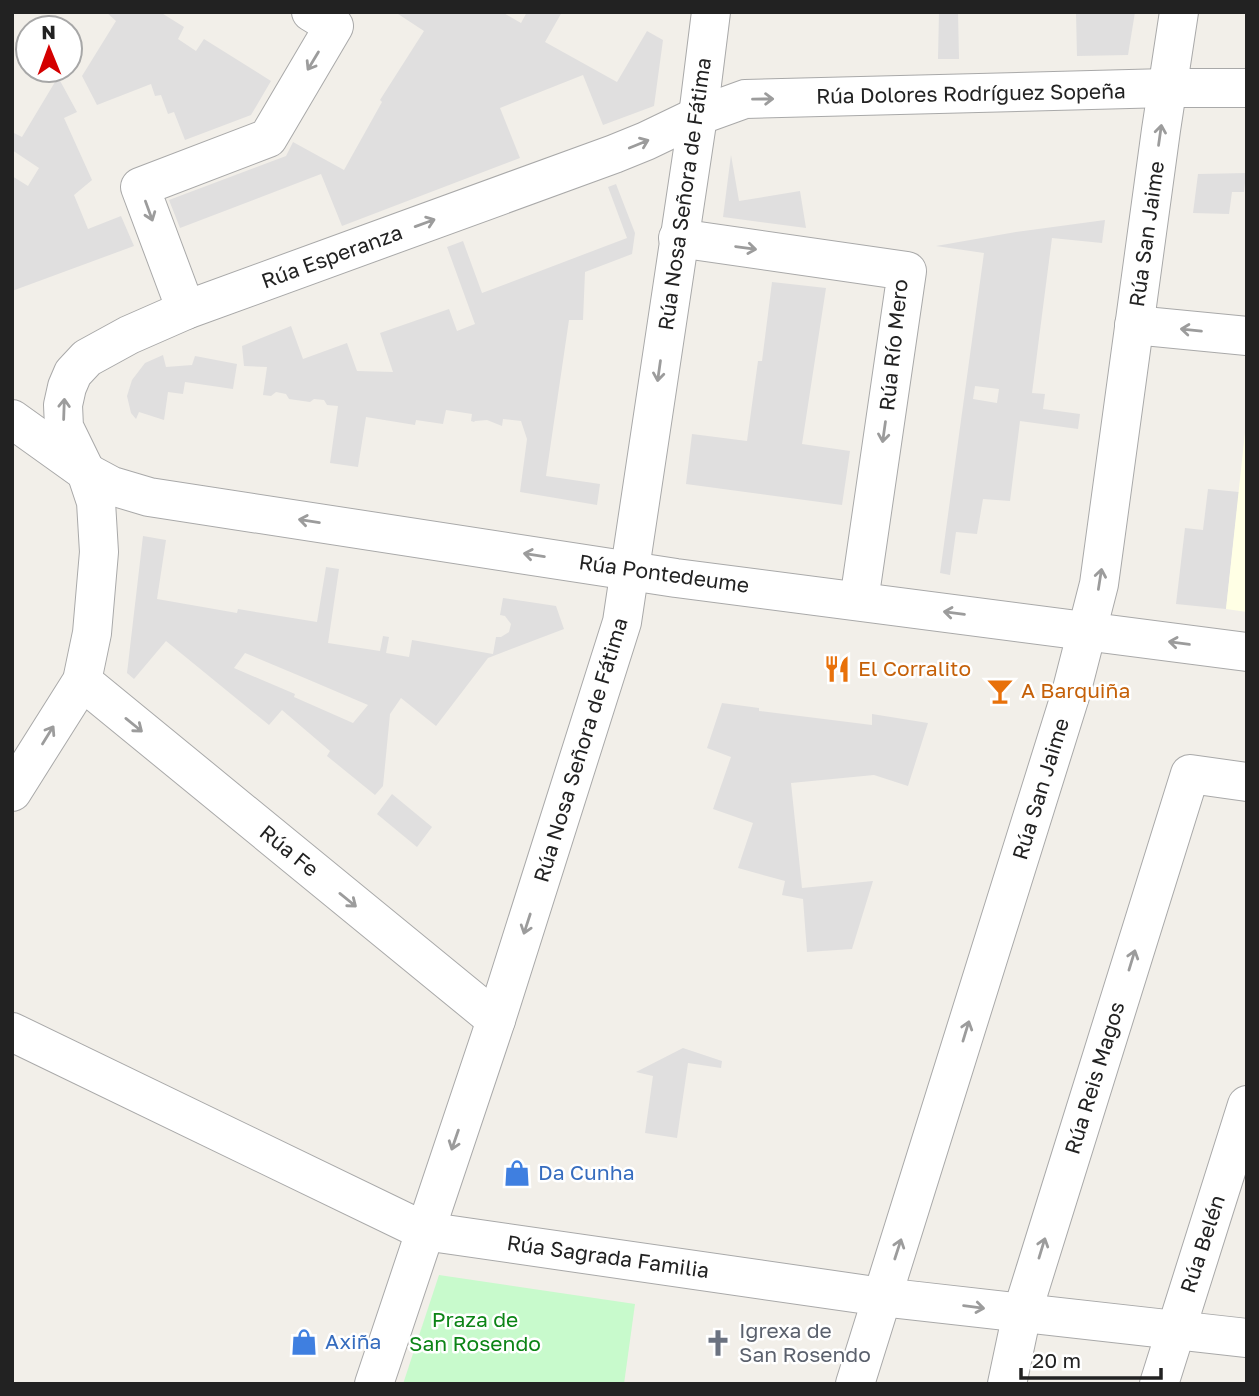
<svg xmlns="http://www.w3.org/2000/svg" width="1259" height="1396" font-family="'Golos Text',sans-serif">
<rect width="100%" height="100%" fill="#f2efe9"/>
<!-- residential -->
<g fill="#e0dfdf" fill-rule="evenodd">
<path d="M 106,12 L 160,12 L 184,27 L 178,39 L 196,51 L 204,39 L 271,81 L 251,115 L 185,140 L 174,112 L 168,114 L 161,95 L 155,96 L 151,84 L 97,105 L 82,76 L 116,21 Z"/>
<path d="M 395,12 L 502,12 L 521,23 L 527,12 L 562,12 L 545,42 L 617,82 L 647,31 L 663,40 L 654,106 L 603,125 L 583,75 L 500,108 L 520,158 L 342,226 L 321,174 L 180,228 L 169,200 L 286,156 L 293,142 L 344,170 L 382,102 L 380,100 L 424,31 Z"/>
<path d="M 939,12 L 958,12 L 959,59 L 938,59 Z"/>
<path d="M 1076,12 L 1135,12 L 1128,55 L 1077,56 Z"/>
<path d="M 58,77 L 77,112 L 64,118 L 92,180 L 74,195 L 88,229 L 121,216 L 134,246 L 12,291 L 12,176 L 28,186 L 39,168 L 12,150 L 12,132 L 22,137 Z"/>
<path d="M 731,155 L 739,201 L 800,191 L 806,228 L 723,217 Z"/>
<path d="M 1247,173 L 1247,183 L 1245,183 L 1244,192 L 1232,192 L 1229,214 L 1193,213 L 1198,174 Z"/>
<path d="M 616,184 L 635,233 L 632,254 L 585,272 L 583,320 L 569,320 L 546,476 L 600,484 L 597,505 L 520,492 L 527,439 L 521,421 L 503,419 L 502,426 L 487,420 L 475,421 L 474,422 L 471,421 L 472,414 L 446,410 L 443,424 L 416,420 L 415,425 L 366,417 L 358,467 L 330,463 L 338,406 L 327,405 L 324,400 L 314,399 L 310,402 L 289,399 L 286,394 L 276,392 L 271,396 L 263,395 L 267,367 L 244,366 L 242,346 L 291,326 L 303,359 L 347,343 L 357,371 L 393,372 L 380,333 L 449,309 L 457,331 L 475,324 L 447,247 L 463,241 L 482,293 L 627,238 L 608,187 Z"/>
<path d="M 1105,220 L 1102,243 L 1052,238 L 1042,315 L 1032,393 L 1045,394 L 1043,409 L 1080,414 L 1078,429 L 1020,421 L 1010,501 L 983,499 L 977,534 L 956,532 L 950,575 L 940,573 L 984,253 L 936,246 L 1016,232 ZM 975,386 L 999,389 L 997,403 L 973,399 Z"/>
<path d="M 772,282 L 826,288 L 802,444 L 850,451 L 842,505 L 686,484 L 692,434 L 747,441 L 758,361 L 762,361 Z"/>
<path d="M 163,355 L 166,367 L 192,365 L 195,356 L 237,364 L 233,389 L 185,382 L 183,394 L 168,392 L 164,420 L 139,412 L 136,419 L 131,413 L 127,396 L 132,380 L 145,363 Z"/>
<path d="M 1208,489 L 1239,492 L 1226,609 L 1176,604 L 1185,528 L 1203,530 Z"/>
<path d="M 143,536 L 166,540 L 157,599 L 237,613 L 238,609 L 317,622 L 326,567 L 339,569 L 328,643 L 380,651 L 383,636 L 389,637 L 386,653 L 409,657 L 412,640 L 493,654 L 496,637 L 501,637 L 509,632 L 511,624 L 505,616 L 500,615 L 503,598 L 556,606 L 564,629 L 488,658 L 436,726 L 401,698 L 390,714 L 383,786 L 375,795 L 327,756 L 330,751 L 282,710 L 269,725 L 166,641 L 134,679 L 127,673 ZM 245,653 L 307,679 L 368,705 L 353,723 L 294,697 L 295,694 L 234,668 Z"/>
<path d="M 722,703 L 759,708 L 759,711 L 872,725 L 872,714 L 928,723 L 908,786 L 874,775 L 791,783 L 802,888 L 873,881 L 852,949 L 807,952 L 803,899 L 782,895 L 785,881 L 738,868 L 753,823 L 713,809 L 731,757 L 707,748 Z"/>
<path d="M 392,794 L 432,827 L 417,847 L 377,814 Z"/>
<path d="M 683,1048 L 722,1061 L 721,1068 L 688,1063 L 677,1138 L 645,1133 L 653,1076 L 636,1072 Z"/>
</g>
<!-- education -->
<path fill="#ffffe5" d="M 1247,414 L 1247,612 L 1226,609 Z"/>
<!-- park -->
<path fill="#c8facc" d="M 439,1275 L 635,1304 L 624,1384 L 403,1384 Z"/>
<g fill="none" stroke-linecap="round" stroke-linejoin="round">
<defs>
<g id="pedestrian">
<path d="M 12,1032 L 424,1231 L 882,1297"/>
<path d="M 1007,1384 L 1022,1313"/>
<path d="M 1159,1384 L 1247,1105"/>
</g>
<g id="minor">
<path d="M 678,238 L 907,271 L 859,601"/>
<path d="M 186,310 L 140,187 L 268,138 L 334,26 L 311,12"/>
<path d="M 1134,325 L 1247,336"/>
<path d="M 12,419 L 86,472 L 112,486 L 149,497 L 676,578 L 1247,652"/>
<path d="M 82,681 L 496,1020"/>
<path d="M 12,792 L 82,681 L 92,633 L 99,552 L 96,502 L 86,472 L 64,427 L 63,405 L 67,387 L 73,373 L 87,358 L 129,335 L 186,310 L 614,154 L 646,141 L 698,116 L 745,99 L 1167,88 L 1247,88"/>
<path d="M 882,1297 L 1247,1338"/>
<path d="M 1022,1313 L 1190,774 L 1247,782"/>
<path d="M 374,1384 L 496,1020 L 622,622 L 698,116 L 711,12"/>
<path d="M 855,1384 L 1071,693 L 1099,584 L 1161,130 L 1179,12"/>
</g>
</defs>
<!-- pedestrian casing -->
<use href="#pedestrian" stroke="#a9a9a9" stroke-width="40"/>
<!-- minor casing -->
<use href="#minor" stroke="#a9a9a9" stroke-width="40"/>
<!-- pedestrian -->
<use href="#pedestrian" stroke="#fff" stroke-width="38"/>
<!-- minor -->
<use href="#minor" stroke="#fff" stroke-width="38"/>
</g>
<!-- one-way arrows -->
<defs><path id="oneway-shaft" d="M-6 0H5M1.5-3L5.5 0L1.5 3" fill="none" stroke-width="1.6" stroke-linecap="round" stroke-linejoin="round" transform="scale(1.75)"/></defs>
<g stroke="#9c9c9c">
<use href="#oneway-shaft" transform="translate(313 61) rotate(121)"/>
<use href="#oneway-shaft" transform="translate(763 99) rotate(-1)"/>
<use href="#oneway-shaft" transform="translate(1160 135) rotate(-82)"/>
<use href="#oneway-shaft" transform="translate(639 144) rotate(-22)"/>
<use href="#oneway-shaft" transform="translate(149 211) rotate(70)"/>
<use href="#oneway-shaft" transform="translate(425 223) rotate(-20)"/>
<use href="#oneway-shaft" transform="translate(746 248) rotate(8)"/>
<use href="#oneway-shaft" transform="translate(1191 330) rotate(-174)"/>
<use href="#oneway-shaft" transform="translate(659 371) rotate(98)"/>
<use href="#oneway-shaft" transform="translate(64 409) rotate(-88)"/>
<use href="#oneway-shaft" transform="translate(884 432) rotate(98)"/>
<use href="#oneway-shaft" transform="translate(309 521) rotate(-171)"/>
<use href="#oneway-shaft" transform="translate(534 555) rotate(-171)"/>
<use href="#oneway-shaft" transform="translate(1100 579) rotate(-81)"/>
<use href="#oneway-shaft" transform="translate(954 613) rotate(-173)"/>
<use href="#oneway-shaft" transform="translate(1179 643) rotate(-172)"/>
<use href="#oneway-shaft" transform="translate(134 725) rotate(39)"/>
<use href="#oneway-shaft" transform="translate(48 735) rotate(-58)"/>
<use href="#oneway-shaft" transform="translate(348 900) rotate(39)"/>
<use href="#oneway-shaft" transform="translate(527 924) rotate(108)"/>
<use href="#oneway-shaft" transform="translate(1132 960) rotate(-73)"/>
<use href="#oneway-shaft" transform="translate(966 1031) rotate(-73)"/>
<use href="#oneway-shaft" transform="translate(455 1140) rotate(109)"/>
<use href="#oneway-shaft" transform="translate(1042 1248) rotate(-73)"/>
<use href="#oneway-shaft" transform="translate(898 1249) rotate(-72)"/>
<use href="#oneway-shaft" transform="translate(974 1307) rotate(7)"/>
</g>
<!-- icons -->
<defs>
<symbol id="restaurant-bare" viewBox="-9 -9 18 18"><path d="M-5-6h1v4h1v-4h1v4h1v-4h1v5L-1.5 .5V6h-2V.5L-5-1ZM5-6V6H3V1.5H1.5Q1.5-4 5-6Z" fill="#e8710a" stroke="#fff" stroke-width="2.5" paint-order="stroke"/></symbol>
<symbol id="bar-bare" viewBox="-9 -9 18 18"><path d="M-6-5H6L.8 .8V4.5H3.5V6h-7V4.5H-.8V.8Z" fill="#e8710a" stroke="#fff" stroke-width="2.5" paint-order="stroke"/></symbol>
<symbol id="shop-bare" viewBox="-9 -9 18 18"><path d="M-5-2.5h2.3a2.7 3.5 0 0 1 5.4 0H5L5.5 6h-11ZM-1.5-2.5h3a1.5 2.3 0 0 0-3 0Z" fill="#3f7fe0" stroke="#fff" stroke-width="2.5" paint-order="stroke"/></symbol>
<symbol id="church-bare" viewBox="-9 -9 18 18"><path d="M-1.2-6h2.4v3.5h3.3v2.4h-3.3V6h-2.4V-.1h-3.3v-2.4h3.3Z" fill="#6b7280" stroke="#fff" stroke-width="2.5" paint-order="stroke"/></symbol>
</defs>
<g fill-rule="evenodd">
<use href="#restaurant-bare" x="818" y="650" width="38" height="38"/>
<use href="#bar-bare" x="981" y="672" width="38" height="38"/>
<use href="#shop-bare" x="498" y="1154" width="38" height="38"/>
<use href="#shop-bare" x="285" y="1323" width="38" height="38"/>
<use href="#church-bare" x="699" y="1324" width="38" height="38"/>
</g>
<g text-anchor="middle" stroke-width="5" stroke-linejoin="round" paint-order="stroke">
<!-- street labels -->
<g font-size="21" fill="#222" stroke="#fff">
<text transform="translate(971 94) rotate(-1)" y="7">Rúa Dolores Rodríguez Sopeña</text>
<text transform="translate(685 194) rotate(-82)" y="7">Rúa Nosa Señora de Fátima</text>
<text transform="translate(1147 234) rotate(-82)" y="7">Rúa San Jaime</text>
<text transform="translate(332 257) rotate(-20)" y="7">Rúa Esperanza</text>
<text transform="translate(894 345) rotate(-84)" y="7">Rúa Río Mero</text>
<text transform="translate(664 574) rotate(8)" y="7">Rúa Pontedeume</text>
<text transform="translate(581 750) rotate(-73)" y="7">Rúa Nosa Señora de Fátima</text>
<text transform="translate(1041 789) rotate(-73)" y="7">Rúa San Jaime</text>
<text transform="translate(289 851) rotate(39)" y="7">Rúa Fe</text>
<text transform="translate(1095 1078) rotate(-73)" y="7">Rúa Reis Magos</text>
<text transform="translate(1203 1244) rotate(-72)" y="7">Rúa Belén</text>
<text transform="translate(608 1257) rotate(8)" y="7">Rúa Sagrada Familia</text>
</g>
<!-- food labels -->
<g font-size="21" fill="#c56008" stroke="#fff" text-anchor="start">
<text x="858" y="676">El Corralito</text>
<text x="1021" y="698">A Barquiña</text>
</g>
<!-- shop labels -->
<g font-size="21" fill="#366cbe" stroke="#fff" text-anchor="start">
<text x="538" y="1180">Da Cunha</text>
<text x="325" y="1349">Axiña</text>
</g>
<!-- park labels -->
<g font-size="21" fill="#0c8416" stroke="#fff">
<text x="475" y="1327">Praza de<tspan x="475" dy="24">San Rosendo</tspan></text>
</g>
<!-- worship labels -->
<g font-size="21" fill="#5b616d" stroke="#fff" text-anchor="start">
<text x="739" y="1338">Igrexa de<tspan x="739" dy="24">San Rosendo</tspan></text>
</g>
</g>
<!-- border -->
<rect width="1259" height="1396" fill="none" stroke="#222222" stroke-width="28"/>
<!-- north arrow -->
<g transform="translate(49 49) rotate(359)"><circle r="33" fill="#ffffff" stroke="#a7a7a7" stroke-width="2"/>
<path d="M0-5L12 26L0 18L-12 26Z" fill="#d40000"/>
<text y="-10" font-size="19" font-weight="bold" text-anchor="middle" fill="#222222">N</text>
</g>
<!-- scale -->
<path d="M1021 1368v10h140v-10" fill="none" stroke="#222222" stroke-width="3.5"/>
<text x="1032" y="1368" font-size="21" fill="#222222" stroke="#ffffff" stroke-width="5" paint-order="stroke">20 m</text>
</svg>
